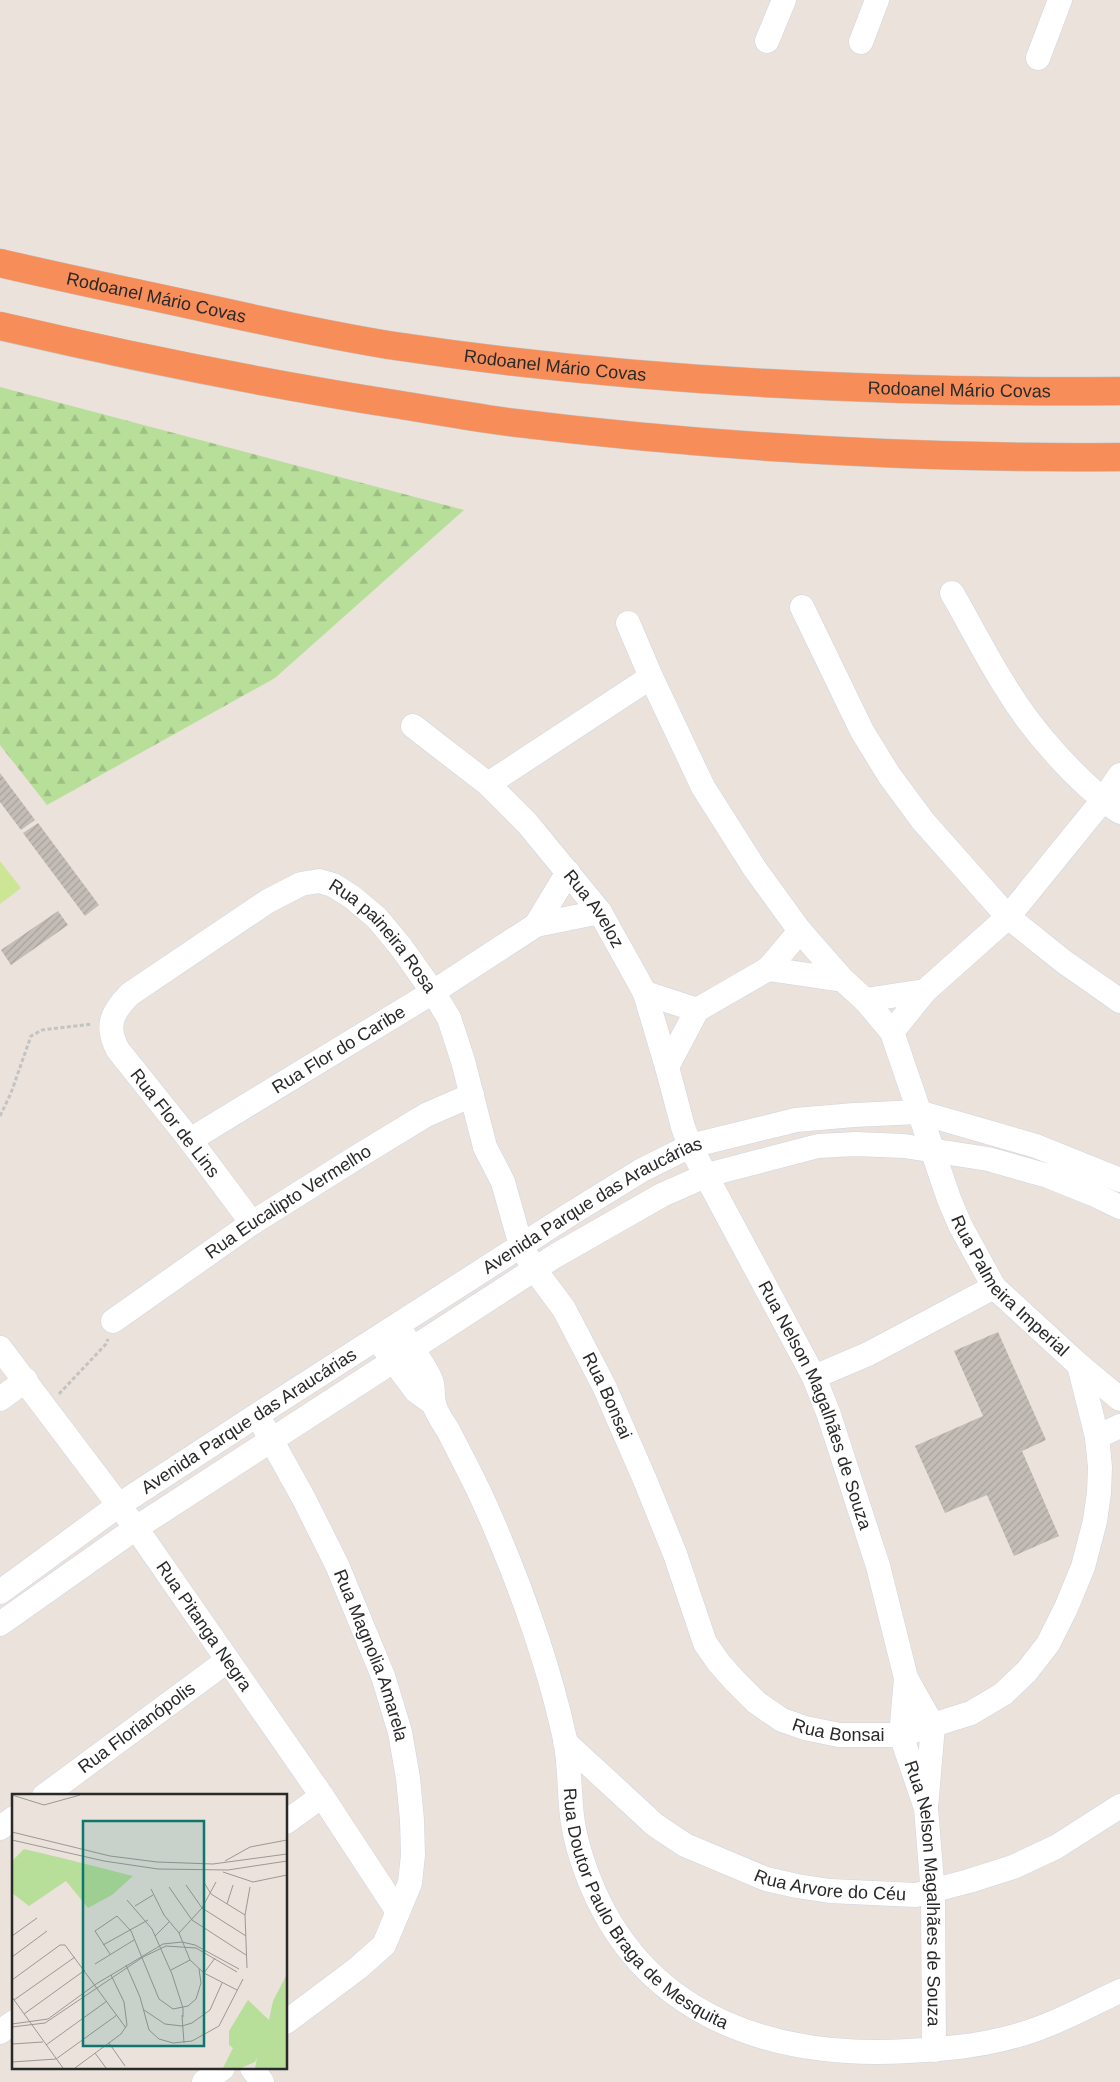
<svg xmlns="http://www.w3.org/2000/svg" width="1120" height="2082" font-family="Helvetica,sans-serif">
<defs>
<pattern id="forest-firs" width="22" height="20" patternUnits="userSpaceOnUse" patternTransform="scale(1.25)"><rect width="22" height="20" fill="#b8df99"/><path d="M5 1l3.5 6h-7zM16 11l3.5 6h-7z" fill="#9ebf84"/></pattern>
<pattern id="building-hatch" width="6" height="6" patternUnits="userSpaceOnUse" patternTransform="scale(1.25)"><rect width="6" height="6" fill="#c3bdb6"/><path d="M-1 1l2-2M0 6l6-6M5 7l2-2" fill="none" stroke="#a8a29c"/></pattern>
</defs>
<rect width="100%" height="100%" fill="#eae2db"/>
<!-- forest -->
<path fill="url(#forest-firs)" d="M 0,387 L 464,510 L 275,678 L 47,805 L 0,745 Z"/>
<!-- pitch -->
<path fill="#cce695" d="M 0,861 L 21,888 L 0,904 Z"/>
<!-- building -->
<g fill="url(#building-hatch)">
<path d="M 0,773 L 35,820 L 21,830 L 0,802 Z"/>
<path d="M 38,823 L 99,905 L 85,916 L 23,833 Z"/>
<path d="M 58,911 L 68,925 L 11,965 L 1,950 Z"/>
<path d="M 998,1332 L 1046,1440 L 1022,1451 L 1059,1536 L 1014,1556 L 987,1495 L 945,1513 L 915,1446 L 983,1416 L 954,1351 Z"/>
</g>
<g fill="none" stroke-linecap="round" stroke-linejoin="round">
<defs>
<g id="minor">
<path d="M 767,41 L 784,0"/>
<path d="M 861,42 L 877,0"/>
<path d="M 1038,58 L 1060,0"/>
<path d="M 952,593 C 970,624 986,656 1005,686 C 1031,730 1078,783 1120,812"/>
<path d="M 802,607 L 862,731 L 889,775 L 923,821 L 1008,917 L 1063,961 L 1120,1001"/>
<path id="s1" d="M 628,623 L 651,677 L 703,787 L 755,869 L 800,931 L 843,980 L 865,1000 L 892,1032 L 949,1199 L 960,1225 L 994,1287 L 1079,1365 L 1120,1399"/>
<path id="s2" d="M 413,726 L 488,784 L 527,823 L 600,912 L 645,993 L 667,1067 L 683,1127 L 690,1146 L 814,1377 L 829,1415 L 878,1566 L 906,1678 L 933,1726 L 926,1808"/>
<path d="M 488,784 L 651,677"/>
<path d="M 536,925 L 568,872"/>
<path d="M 768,969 L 843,980"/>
<path d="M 645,993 L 697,1010"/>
<path d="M 865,1000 L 925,991"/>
<path d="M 892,1032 L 925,991 L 1008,917 L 1103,800 L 1120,775"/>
<path d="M 667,1067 L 697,1010 L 768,969 L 800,931"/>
<path id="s3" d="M 190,1140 L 433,992 L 536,925 L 600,912"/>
<path id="s4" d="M 252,1223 L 190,1140 L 118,1050 C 105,1026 112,1012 130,994 L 268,901 L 301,884 L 319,881 L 333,885 L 352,897 L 377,918 L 401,947 L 433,992 L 449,1018 L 463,1061 L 485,1147 L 503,1182 L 521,1246 L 535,1270 L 564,1309 L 604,1386 L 645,1480 L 675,1554 L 705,1643 L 719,1663 L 734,1680 L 756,1702 L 782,1720 L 805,1728 L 839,1735 L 901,1735 L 971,1713 L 1003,1694 L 1027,1671 L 1048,1644 L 1066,1608 L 1083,1567 L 1095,1521 L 1099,1493 L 1100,1467 L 1097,1437 L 1079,1365"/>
<path id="s5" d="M 113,1321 L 252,1223 L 357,1157 L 426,1115 L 472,1095"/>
<path id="s6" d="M 403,1334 C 412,1349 424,1364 431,1380 C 434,1388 432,1396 434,1404 C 436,1413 443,1422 448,1430 C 460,1454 472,1476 483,1500 C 517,1576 547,1657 565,1739 C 570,1764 569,1791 572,1816 C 575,1841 584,1868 594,1891 C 651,2020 778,2059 909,2051 C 945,2049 980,2046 1015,2036 C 1052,2026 1086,2007 1120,1991"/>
<path id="s7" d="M 0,1348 L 136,1528 L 322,1796 L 398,1912"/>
<path d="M 384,1348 L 416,1391 L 434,1404"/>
<path d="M 814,1377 L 868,1354 L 994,1287"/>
<path d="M 0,1399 L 26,1380"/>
<path id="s8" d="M 263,1425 L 304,1499 L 337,1565 L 383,1676 L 400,1732 L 408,1778 L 412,1820 L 413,1855 L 410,1883 L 384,1945 L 358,1968 L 286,2022"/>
<path d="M 1097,1437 L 1120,1426"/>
<path id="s9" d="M 0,1592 L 119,1505 L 257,1415 L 572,1213 L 642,1170 L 690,1146 L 796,1120 L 854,1115 L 918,1112 L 1036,1146 L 1120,1180"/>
<path d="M 0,1624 L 136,1528 L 555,1256 L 662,1195 L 707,1175 L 818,1146 L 855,1144 L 904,1146 L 988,1159 L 1048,1176 L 1093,1194 L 1120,1207"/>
<path id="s10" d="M 906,1678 L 901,1735 L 926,1808 L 933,1895 L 934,2050"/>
<path id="s11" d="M 565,1742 L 655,1825 L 685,1845 L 766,1879 L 797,1886 L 830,1891 L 916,1895 L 969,1881 L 1013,1867 L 1056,1847 L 1120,1806"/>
<path id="s12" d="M 44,1796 L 228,1660"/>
<path d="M 286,1822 L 322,1796"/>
<path d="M 0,1828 L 14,1818"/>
<path d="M 0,2032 L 14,2022"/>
<path d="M 252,2068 L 262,2082"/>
<path d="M 204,2082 L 223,2068"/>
</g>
<g id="highway">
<path id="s13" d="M 0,263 C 68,279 137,293 205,308 C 268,322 331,336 395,346 C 635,382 878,393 1120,391"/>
<path d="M 0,326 C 133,357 267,384 401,405 C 437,411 472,417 508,422 C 711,447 916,459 1120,457"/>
</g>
</defs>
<!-- minor casing -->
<use href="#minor" stroke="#d0d5e1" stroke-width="25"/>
<!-- highway casing -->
<use href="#highway" stroke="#c3c3c3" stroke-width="29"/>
<!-- path -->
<g stroke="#c3c3c3" stroke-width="3" stroke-dasharray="4 2.5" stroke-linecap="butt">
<path d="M 0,1116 L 11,1093 L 31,1036 L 42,1030 L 92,1024"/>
<path d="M 59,1394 L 106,1344 L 108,1339"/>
</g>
<!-- minor -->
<use href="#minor" stroke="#fff" stroke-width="24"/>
<!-- highway -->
<use href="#highway" stroke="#f78e59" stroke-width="28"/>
</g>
<g text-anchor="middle" stroke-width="4.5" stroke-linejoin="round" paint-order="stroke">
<!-- street labels -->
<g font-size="18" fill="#292929" stroke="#fff">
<text dy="6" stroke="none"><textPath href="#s13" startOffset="160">Rodoanel Mário Covas</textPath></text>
<text dy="6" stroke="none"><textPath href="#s13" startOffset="565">Rodoanel Mário Covas</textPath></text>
<text dy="6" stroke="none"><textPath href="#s13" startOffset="970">Rodoanel Mário Covas</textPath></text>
<text dy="6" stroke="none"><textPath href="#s2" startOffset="259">Rua Aveloz</textPath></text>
<text dy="6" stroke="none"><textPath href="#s4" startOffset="590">Rua paineira Rosa</textPath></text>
<text dy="6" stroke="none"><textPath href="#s3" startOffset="174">Rua Flor do Caribe</textPath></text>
<text transform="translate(175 1123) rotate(52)" y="6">Rua Flor de Lins</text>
<text dy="6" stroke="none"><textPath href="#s5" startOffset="212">Rua Eucalipto Vermelho</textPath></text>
<text dy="6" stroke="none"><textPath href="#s9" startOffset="708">Avenida Parque das Araucárias</textPath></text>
<text dy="6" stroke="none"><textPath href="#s1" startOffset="775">Rua Palmeira Imperial</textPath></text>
<text dy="6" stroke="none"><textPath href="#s4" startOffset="1110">Rua Bonsai</textPath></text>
<text dy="6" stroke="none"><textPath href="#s2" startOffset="806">Rua Nelson Magalhães de Souza</textPath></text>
<text dy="6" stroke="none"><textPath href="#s9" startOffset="302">Avenida Parque das Araucárias</textPath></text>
<text dy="6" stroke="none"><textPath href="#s7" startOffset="345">Rua Pitanga Negra</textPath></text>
<text dy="6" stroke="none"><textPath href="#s8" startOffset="255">Rua Magnolia Amarela</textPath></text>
<text dy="6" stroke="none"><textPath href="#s12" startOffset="115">Rua Florianópolis</textPath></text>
<text dy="6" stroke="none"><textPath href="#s4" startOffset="1544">Rua Bonsai</textPath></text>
<text dy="6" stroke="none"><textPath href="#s11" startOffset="311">Rua Arvore do Céu</textPath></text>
<text dy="6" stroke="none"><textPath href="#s10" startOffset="219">Rua Nelson Magalhães de Souza</textPath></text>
<text dy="6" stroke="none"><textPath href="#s6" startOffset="638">Rua Doutor Paulo Braga de Mesquita</textPath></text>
</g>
</g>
<!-- overview -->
<g transform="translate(12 1794)">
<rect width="275" height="275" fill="#eae2db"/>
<path d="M 275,231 L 275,274 L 243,274 L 248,250 Z" fill="#b8df99"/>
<path d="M 12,55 L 50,64 L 121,82 L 100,101 L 76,114 L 54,87 L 17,112 L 0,99 L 0,67 ZM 275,180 L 275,230 L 262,249 L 251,252 L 243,268 L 229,274 L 211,274 L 221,254 L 217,251 L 217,237 L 234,209 L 236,206 L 257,226 L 261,207 Z" fill="#b8df99"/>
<path fill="none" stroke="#9d9894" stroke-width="1" d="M 0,1 L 32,11 L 68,1M 0,38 L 98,62 L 145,68 L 201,70 L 275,60M 0,46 L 92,67 L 146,75 L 216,76 L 275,67M 213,67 L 238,53 L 275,46M 211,78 L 241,88 L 275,81M 193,90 L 199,100 L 233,121M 174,91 L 190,114 L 234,142M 157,93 L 180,126 L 234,161M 139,95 L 152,121 L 167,139 L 178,166 L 192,179 L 225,196M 115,106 L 140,135 L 160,180 L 171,214 L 171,223M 215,110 L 221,91M 123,112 L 141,101M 167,139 L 190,114 L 204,88M 0,142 L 25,124M 143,142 L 157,128M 91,151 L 136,126M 98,160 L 83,137 L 105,122 L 119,137 L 147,205 L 161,215 L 176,212 L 184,205 L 189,189 L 187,175M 0,163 L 35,137M 83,170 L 122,146M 114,171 L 128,203 L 137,236 L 147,245 L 161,249 L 180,247 L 207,232 L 231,185M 235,174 L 233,121 L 238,93M 159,176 L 178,166M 192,179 L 203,164M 0,186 L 48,151 L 53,151 L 114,234M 0,203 L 51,274M 2,206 L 63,163M 132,216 L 153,230 L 170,232 L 180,229 L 198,216 L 210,189M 12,220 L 73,176M 170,221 L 172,249M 0,230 L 36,225 L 84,190 L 151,150 L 170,148 L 183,151 L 227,175M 0,233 L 33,229 L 131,163 L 154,152 L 184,154 L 225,178M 97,249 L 113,272M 0,250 L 31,248M 34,251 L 95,207M 83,259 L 94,274M 0,268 L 44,265 L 105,221M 63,274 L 109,240 L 115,231 L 112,208 L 99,181"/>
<path fill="#0f766e" fill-opacity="0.15" stroke="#0f766e" stroke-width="2.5" d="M 71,27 L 192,27 L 192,252 L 71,252 Z"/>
<rect width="275" height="275" fill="none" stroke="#292929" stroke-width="2.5"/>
</g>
</svg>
